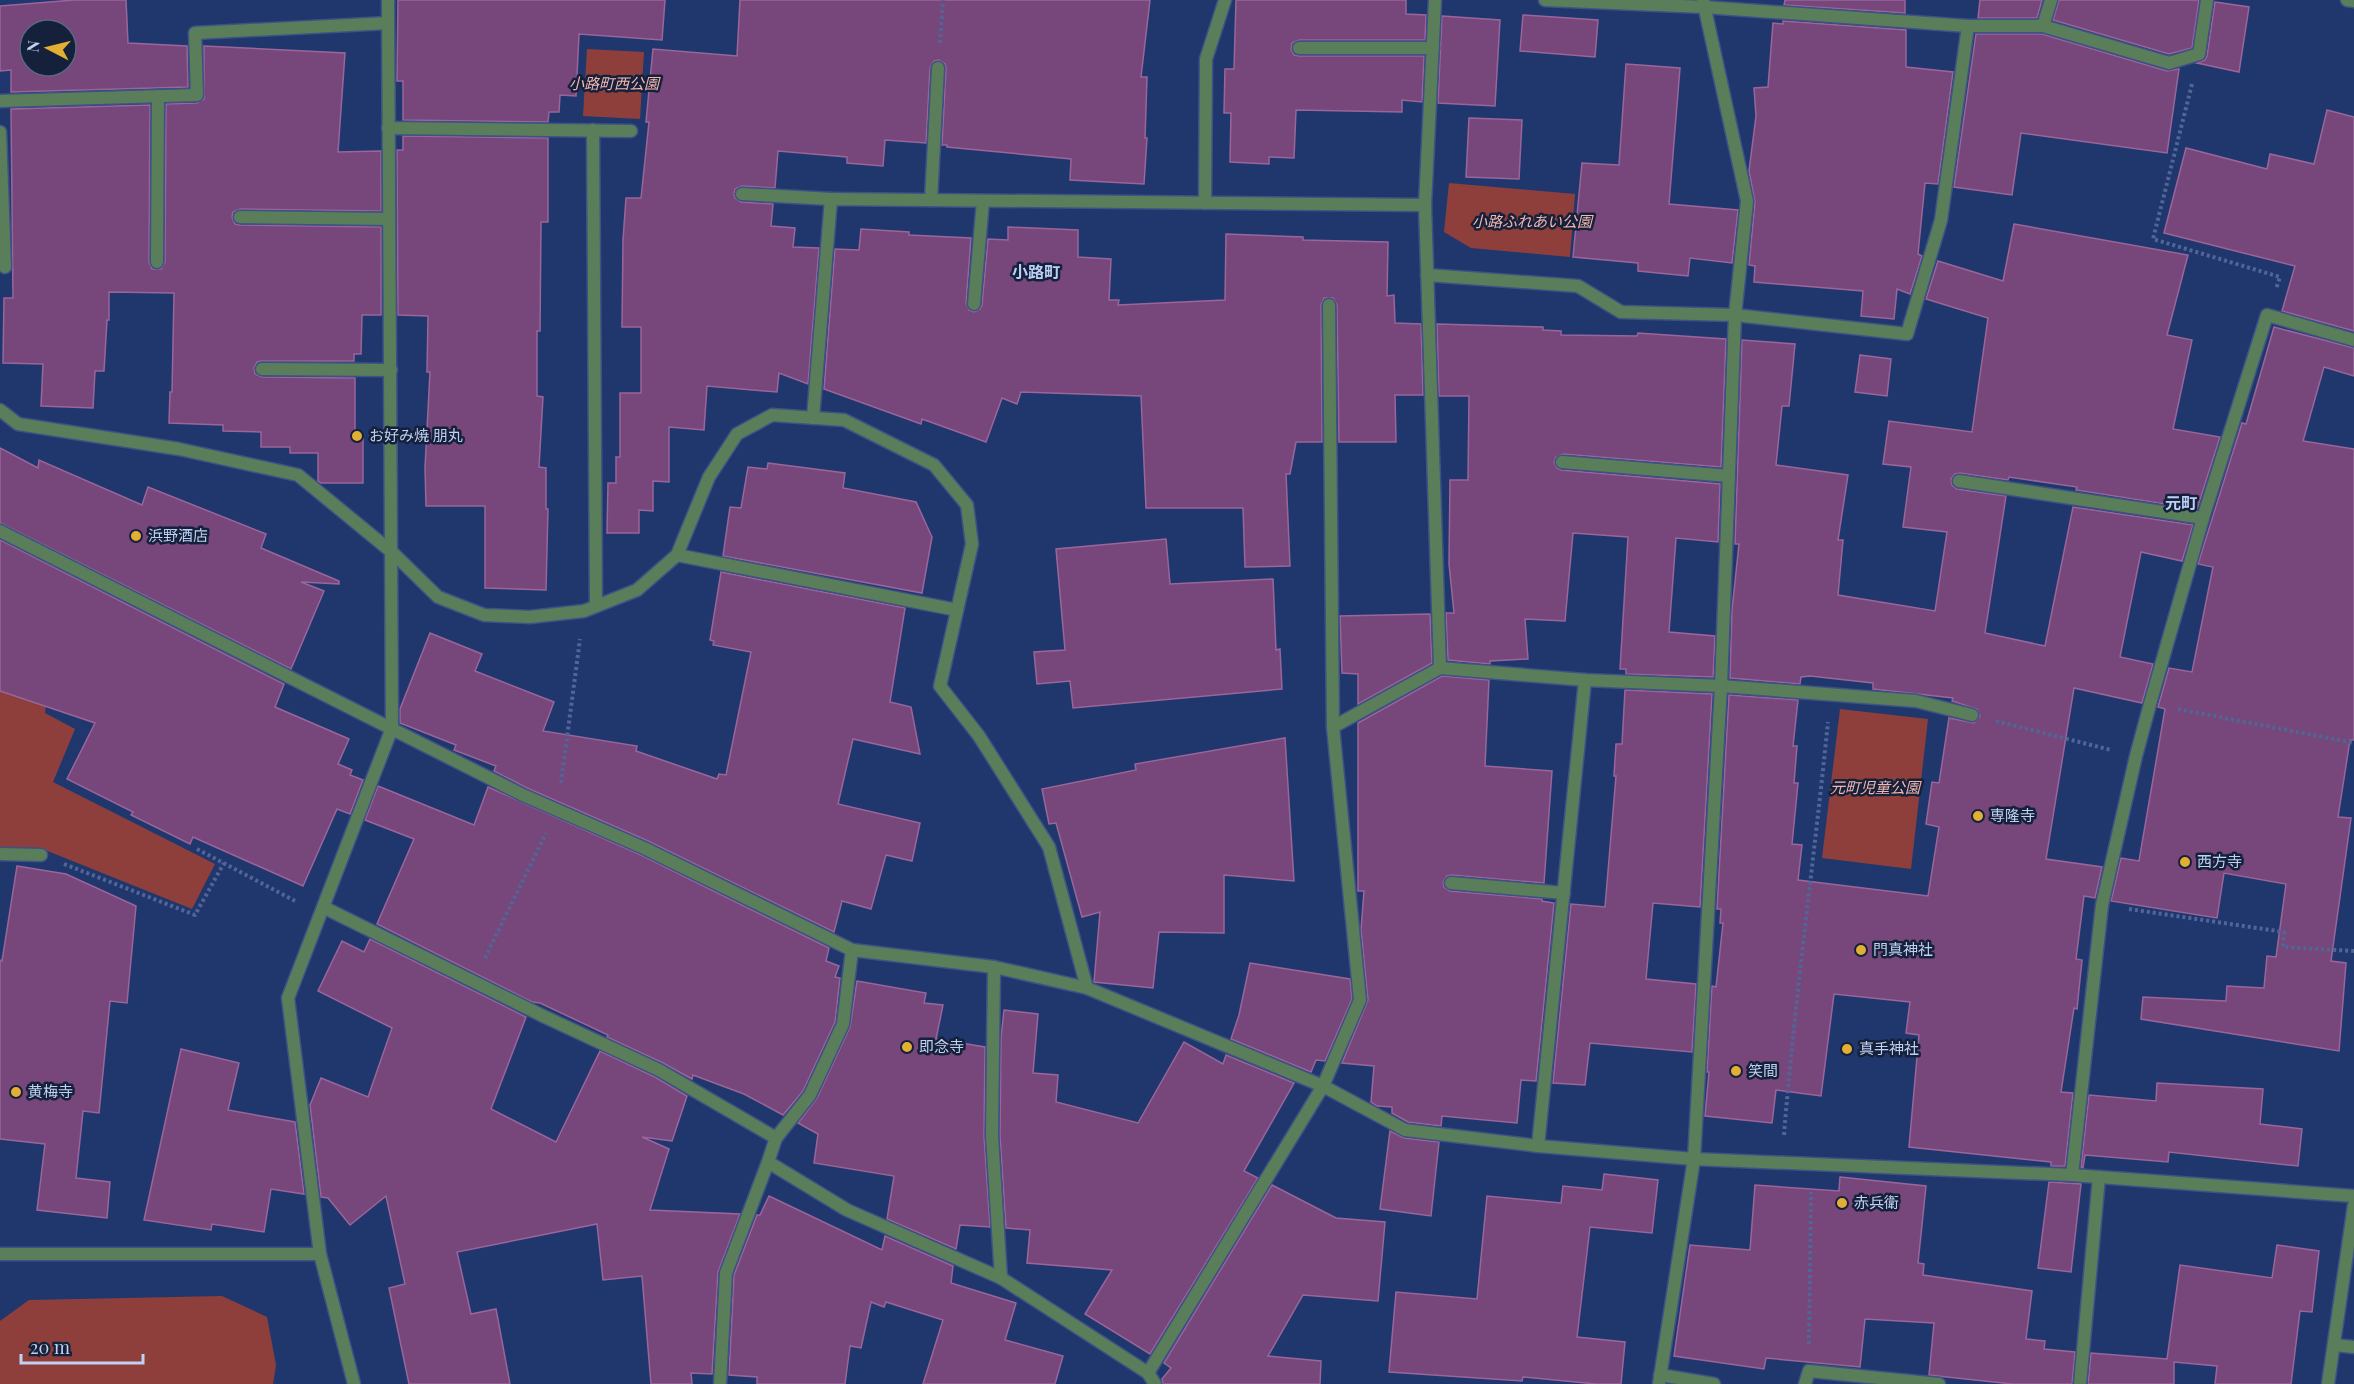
<svg xmlns="http://www.w3.org/2000/svg" width="2354" height="1384" font-family="'Playfair Display','Noto Sans JP',serif">
<rect width="100%" height="100%" fill="#20376e"/>
<!-- green -->
<g fill="#8f3f3b">
<path d="M 587,49 L 644,52 L 640,119 L 583,116 Z"/>
<path d="M 1449,183 L 1575,194 L 1570,257 L 1471,248 L 1444,232 Z"/>
<path d="M 0,662 L 49,678 L 45,713 L 75,729 L 53,782 L 215,864 L 192,909 L 40,848 L 0,847 Z"/>
<path d="M 1840,709 L 1928,719 L 1911,869 L 1822,858 Z"/>
<path d="M 222,1296 L 267,1317 L 276,1365 L 273,1384 L 0,1384 L 0,1321 L 29,1300 Z"/>
</g>
<!-- building -->
<g fill="#77467a" stroke="#99669c" stroke-width="1.5" fill-rule="evenodd">
<path d="M 74,0 L 126,0 L 128,43 L 187,46 L 188,87 L 11,92 L 11,70 L 0,71 L 0,6 ZM 30,30 L 66,30 L 66,66 L 30,66 Z"/>
<path d="M 398,0 L 665,0 L 662,40 L 579,34 L 576,96 L 560,95 L 559,112 L 549,112 L 548,122 L 403,120 L 403,81 L 397,81 Z"/>
<path d="M 740,0 L 1150,0 L 1141,77 L 1147,77 L 1145,138 L 1147,138 L 1144,184 L 1070,180 L 1071,159 L 947,147 L 947,145 L 942,145 L 946,68 L 945,64 L 939,60 L 934,61 L 930,68 L 926,143 L 885,140 L 883,166 L 847,163 L 847,157 L 778,151 L 775,188 L 742,186 L 735,189 L 734,194 L 735,198 L 741,202 L 773,204 L 771,226 L 795,228 L 793,247 L 819,248 L 808,384 L 779,373 L 777,392 L 707,386 L 704,430 L 669,427 L 669,482 L 653,481 L 653,511 L 639,510 L 639,533 L 607,533 L 608,483 L 616,483 L 616,457 L 620,457 L 620,393 L 641,393 L 641,327 L 622,327 L 623,240 L 626,198 L 641,198 L 649,122 L 646,122 L 653,49 L 737,56 Z"/>
<path d="M 1236,0 L 1406,0 L 1406,14 L 1426,15 L 1425,40 L 1299,40 L 1292,43 L 1291,49 L 1294,55 L 1299,56 L 1424,56 L 1422,102 L 1402,100 L 1402,112 L 1296,110 L 1294,158 L 1269,157 L 1269,164 L 1230,162 L 1231,113 L 1224,113 L 1225,69 L 1234,69 Z"/>
<path d="M 1785,0 L 1905,0 L 1905,13 L 1784,5 Z"/>
<path d="M 1980,0 L 2042,0 L 2037,18 L 1978,18 Z"/>
<path d="M 2059,0 L 2199,0 L 2192,48 L 2169,54 L 2053,20 Z"/>
<path d="M 2215,2 L 2249,7 L 2239,72 L 2197,63 L 2205,60 L 2207,56 Z"/>
<path d="M 1523,15 L 1598,20 L 1595,57 L 1520,51 Z"/>
<path d="M 1442,16 L 1500,20 L 1495,106 L 1438,103 Z"/>
<path d="M 1783,21 L 1906,30 L 1906,67 L 1953,72 L 1938,184 L 1925,183 L 1918,254 L 1922,256 L 1910,294 L 1897,289 L 1894,319 L 1861,316 L 1863,291 L 1754,282 L 1755,266 L 1749,265 L 1755,202 L 1749,171 L 1756,116 L 1754,88 L 1768,87 L 1773,23 L 1783,24 Z"/>
<path d="M 1976,34 L 2042,34 L 2167,71 L 2179,69 L 2167,153 L 2021,133 L 2012,195 L 1954,187 Z"/>
<path d="M 204,46 L 345,53 L 338,152 L 381,151 L 381,211 L 240,209 L 233,212 L 232,217 L 235,224 L 240,225 L 381,227 L 381,315 L 362,315 L 361,354 L 354,354 L 354,361 L 261,361 L 257,362 L 254,368 L 255,374 L 262,377 L 355,378 L 355,438 L 363,438 L 363,483 L 321,483 L 318,481 L 318,453 L 290,453 L 290,447 L 261,447 L 261,432 L 223,431 L 223,425 L 169,423 L 170,392 L 172,392 L 174,293 L 109,292 L 109,320 L 107,320 L 104,371 L 95,371 L 93,408 L 41,406 L 43,364 L 3,363 L 4,298 L 13,298 L 11,109 L 150,105 L 149,262 L 152,269 L 161,269 L 165,262 L 166,104 L 197,103 L 204,99 Z"/>
<path d="M 1626,64 L 1680,68 L 1669,204 L 1738,210 L 1732,263 L 1690,258 L 1688,276 L 1638,271 L 1638,263 L 1573,257 L 1582,163 L 1619,165 Z"/>
<path d="M 2327,110 L 2354,117 L 2354,331 L 2282,311 L 2295,266 L 2164,233 L 2186,148 L 2267,169 L 2270,154 L 2314,164 Z"/>
<path d="M 1469,118 L 1522,120 L 1519,179 L 1466,177 Z"/>
<path d="M 403,136 L 548,138 L 548,222 L 541,222 L 540,331 L 537,331 L 537,396 L 543,397 L 539,467 L 546,468 L 546,509 L 548,509 L 546,590 L 485,588 L 485,506 L 426,506 L 425,468 L 430,372 L 427,372 L 428,316 L 398,315 L 397,150 L 403,150 Z"/>
<path d="M 2014,224 L 2188,255 L 2167,335 L 2192,340 L 2173,429 L 2220,437 L 2197,509 L 2076,490 L 2077,487 L 2009,477 L 2008,480 L 1960,473 L 1955,474 L 1951,479 L 1952,485 L 1957,489 L 2006,496 L 1985,633 L 2045,646 L 2073,507 L 2193,525 L 2182,561 L 2141,552 L 2120,657 L 2153,664 L 2142,703 L 2074,688 L 2046,859 L 2102,867 L 2095,898 L 2084,896 L 2076,959 L 2082,960 L 2077,1009 L 2074,1008 L 2061,1092 L 2073,1093 L 2065,1166 L 2051,1166 L 2051,1162 L 1909,1147 L 1919,1035 L 1906,1033 L 1910,1002 L 1834,994 L 1821,1096 L 1776,1090 L 1772,1123 L 1705,1116 L 1709,1072 L 1707,1072 L 1712,986 L 1716,987 L 1723,923 L 1720,923 L 1721,909 L 1717,909 L 1729,695 L 1798,700 L 1793,746 L 1797,746 L 1794,783 L 1798,783 L 1792,844 L 1802,845 L 1798,880 L 1928,896 L 1939,827 L 1926,824 L 1932,782 L 1939,783 L 1949,718 L 1974,723 L 1980,716 L 1977,709 L 1952,701 L 1953,698 L 1873,689 L 1873,683 L 1810,676 L 1801,677 L 1800,684 L 1730,678 L 1732,610 L 1739,544 L 1735,544 L 1742,340 L 1795,344 L 1789,406 L 1782,406 L 1776,465 L 1848,475 L 1838,540 L 1843,540 L 1838,595 L 1935,611 L 1947,532 L 1903,527 L 1911,467 L 1883,464 L 1889,421 L 1972,432 L 1988,318 L 1926,299 L 1938,261 L 2003,281 Z"/>
<path d="M 1008,227 L 1078,230 L 1078,257 L 1111,259 L 1109,300 L 1119,300 L 1118,305 L 1225,300 L 1226,234 L 1303,237 L 1303,240 L 1388,242 L 1387,296 L 1394,295 L 1395,323 L 1421,324 L 1423,395 L 1395,395 L 1396,442 L 1339,442 L 1337,305 L 1333,298 L 1324,298 L 1321,305 L 1322,442 L 1296,442 L 1290,474 L 1286,474 L 1290,566 L 1245,567 L 1243,508 L 1146,508 L 1141,396 L 1021,392 L 1017,404 L 1002,398 L 986,442 L 922,419 L 921,424 L 824,389 L 835,249 L 859,250 L 861,229 L 909,232 L 909,235 L 971,238 L 966,303 L 969,310 L 974,312 L 980,309 L 982,305 L 988,239 L 1008,240 Z"/>
<path d="M 1437,324 L 1543,327 L 1543,330 L 1561,331 L 1561,335 L 1637,336 L 1638,333 L 1726,339 L 1721,467 L 1563,454 L 1556,457 L 1554,462 L 1557,468 L 1561,470 L 1720,484 L 1718,542 L 1676,538 L 1669,632 L 1715,636 L 1713,677 L 1626,674 L 1626,669 L 1620,669 L 1628,537 L 1573,533 L 1565,621 L 1525,619 L 1528,659 L 1490,661 L 1490,664 L 1448,660 L 1446,613 L 1454,613 L 1449,564 L 1450,480 L 1468,480 L 1469,396 L 1439,396 Z"/>
<path d="M 2274,327 L 2354,348 L 2354,376 L 2324,367 L 2303,441 L 2354,449 L 2354,740 L 2350,740 L 2338,817 L 2351,818 L 2331,961 L 2346,963 L 2339,1051 L 2141,1019 L 2143,997 L 2226,1001 L 2227,986 L 2264,988 L 2267,956 L 2276,957 L 2286,884 L 2224,873 L 2217,918 L 2111,901 L 2121,858 L 2139,861 L 2165,709 L 2158,707 L 2169,668 L 2192,672 L 2213,567 L 2198,564 L 2242,423 L 2246,424 Z"/>
<path d="M 1860,355 L 1891,359 L 1887,396 L 1855,392 Z"/>
<path d="M 0,448 L 38,468 L 39,460 L 142,505 L 148,487 L 266,534 L 261,548 L 339,581 L 339,584 L 301,582 L 324,591 L 291,669 L 0,523 Z"/>
<path d="M 768,463 L 845,473 L 843,488 L 916,502 L 932,537 L 922,593 L 723,556 L 730,507 L 741,508 L 748,467 L 767,469 Z"/>
<path d="M 1166,539 L 1170,584 L 1273,579 L 1276,650 L 1280,649 L 1282,689 L 1073,708 L 1070,681 L 1037,684 L 1034,652 L 1065,650 L 1056,549 Z"/>
<path d="M 0,540 L 284,684 L 275,707 L 349,739 L 338,764 L 352,770 L 350,775 L 363,780 L 350,814 L 337,809 L 303,886 L 193,837 L 190,844 L 131,815 L 133,812 L 67,779 L 95,723 L 0,691 Z"/>
<path d="M 721,572 L 905,608 L 890,702 L 911,707 L 920,754 L 853,739 L 838,804 L 920,823 L 912,861 L 886,855 L 871,909 L 842,901 L 834,932 L 648,841 L 527,788 L 494,771 L 496,766 L 454,750 L 456,745 L 400,723 L 400,709 L 430,633 L 482,654 L 475,671 L 554,702 L 543,731 L 637,746 L 636,751 L 717,779 L 719,774 L 726,775 L 751,652 L 713,645 L 714,641 L 710,640 Z"/>
<path d="M 1430,614 L 1432,663 L 1358,704 L 1358,674 L 1342,673 L 1340,616 Z"/>
<path d="M 1442,676 L 1489,680 L 1485,766 L 1552,771 L 1544,883 L 1452,875 L 1447,876 L 1443,882 L 1444,887 L 1450,891 L 1542,899 L 1542,901 L 1554,903 L 1536,1081 L 1521,1080 L 1517,1123 L 1442,1116 L 1441,1126 L 1408,1122 L 1392,1113 L 1392,1107 L 1377,1106 L 1371,1102 L 1374,1066 L 1342,1063 L 1368,1000 L 1361,930 L 1364,891 L 1358,891 L 1358,723 Z"/>
<path d="M 1625,690 L 1712,694 L 1700,907 L 1653,903 L 1646,979 L 1696,984 L 1692,1052 L 1590,1043 L 1585,1085 L 1553,1083 L 1571,904 L 1605,907 L 1616,776 L 1614,776 L 1616,744 L 1622,744 Z"/>
<path d="M 1285,738 L 1294,881 L 1224,875 L 1224,933 L 1159,932 L 1153,988 L 1094,982 L 1100,912 L 1082,917 L 1056,823 L 1049,824 L 1042,789 L 1136,770 L 1135,764 Z"/>
<path d="M 378,786 L 474,825 L 488,787 L 641,855 L 829,948 L 826,961 L 839,966 L 835,977 L 840,978 L 835,1022 L 803,1091 L 783,1115 L 744,1094 L 693,1075 L 692,1079 L 663,1063 L 607,1037 L 608,1035 L 540,1003 L 532,1002 L 377,924 L 414,839 L 365,820 Z"/>
<path d="M 17,866 L 66,874 L 136,906 L 127,1003 L 110,1001 L 99,1113 L 83,1111 L 76,1178 L 110,1182 L 107,1218 L 37,1210 L 45,1144 L 0,1139 L 0,960 L 2,961 Z"/>
<path d="M 370,939 L 526,1017 L 491,1109 L 556,1142 L 600,1051 L 655,1077 L 687,1096 L 672,1141 L 642,1137 L 669,1149 L 650,1210 L 740,1214 L 718,1272 L 712,1374 L 691,1373 L 692,1384 L 651,1384 L 642,1276 L 603,1280 L 597,1224 L 457,1252 L 471,1314 L 496,1309 L 510,1384 L 409,1384 L 389,1288 L 405,1284 L 386,1196 L 350,1225 L 328,1198 L 321,1197 L 310,1105 L 321,1078 L 368,1097 L 392,1028 L 318,991 L 342,941 L 364,952 Z"/>
<path d="M 1250,963 L 1350,979 L 1352,999 L 1325,1061 L 1316,1060 L 1311,1072 L 1231,1039 L 1239,1015 Z"/>
<path d="M 857,981 L 926,993 L 924,1003 L 943,1005 L 936,1039 L 985,1047 L 984,1136 L 990,1227 L 960,1225 L 956,1249 L 887,1219 L 894,1176 L 814,1163 L 818,1134 L 798,1123 L 817,1098 L 850,1027 Z"/>
<path d="M 1004,1010 L 1038,1014 L 1033,1073 L 1058,1075 L 1056,1102 L 1138,1123 L 1184,1042 L 1223,1064 L 1226,1055 L 1294,1083 L 1244,1171 L 1258,1178 L 1150,1354 L 1085,1314 L 1112,1270 L 1027,1263 L 1030,1230 L 1006,1228 L 1000,1136 L 1001,1038 Z"/>
<path d="M 181,1049 L 239,1063 L 228,1110 L 295,1122 L 304,1194 L 271,1189 L 264,1232 L 212,1224 L 211,1230 L 144,1220 Z"/>
<path d="M 2157,1083 L 2263,1089 L 2260,1124 L 2302,1129 L 2298,1166 L 2169,1152 L 2168,1162 L 2085,1155 L 2083,1168 L 2081,1167 L 2089,1095 L 2156,1101 Z"/>
<path d="M 1390,1131 L 1404,1138 L 1439,1142 L 1431,1216 L 1380,1209 Z"/>
<path d="M 1604,1174 L 1658,1180 L 1652,1233 L 1590,1227 L 1577,1337 L 1625,1342 L 1621,1384 L 1596,1384 L 1523,1377 L 1522,1381 L 1389,1372 L 1396,1292 L 1477,1299 L 1487,1196 L 1561,1203 L 1563,1186 L 1602,1190 Z"/>
<path d="M 1840,1177 L 1926,1186 L 1918,1263 L 1924,1264 L 1923,1275 L 2032,1291 L 2026,1339 L 2045,1341 L 2044,1349 L 2075,1352 L 2072,1384 L 2012,1384 L 1929,1375 L 1934,1323 L 1865,1319 L 1860,1367 L 1766,1358 L 1764,1369 L 1674,1356 L 1690,1245 L 1750,1250 L 1755,1185 L 1839,1191 Z"/>
<path d="M 2049,1182 L 2081,1184 L 2071,1272 L 2038,1268 Z"/>
<path d="M 1272,1185 L 1336,1218 L 1385,1222 L 1378,1301 L 1303,1295 L 1268,1356 L 1321,1361 L 1320,1384 L 1163,1384 L 1162,1379 L 1171,1368 L 1164,1363 Z"/>
<path d="M 769,1196 L 882,1250 L 885,1236 L 953,1266 L 951,1283 L 1016,1303 L 1005,1340 L 1063,1356 L 1055,1384 L 923,1384 L 943,1320 L 886,1302 L 884,1307 L 871,1302 L 861,1348 L 850,1346 L 845,1384 L 757,1384 L 757,1377 L 729,1375 L 734,1275 L 757,1215 L 760,1215 Z"/>
<path d="M 2277,1245 L 2319,1251 L 2312,1312 L 2300,1311 L 2291,1384 L 2215,1384 L 2217,1366 L 2174,1362 L 2174,1384 L 2088,1384 L 2091,1353 L 2167,1359 L 2180,1265 L 2272,1278 Z"/>
</g>
<g fill="none" stroke-linecap="round" stroke-linejoin="round">
<defs>
<g id="service">
<path d="M 2347,0 L 2354,1"/>
<path d="M 2043,26 L 2169,63 L 2199,54 L 2207,0"/>
<path d="M 1299,48 L 1433,48"/>
<path d="M 388,128 L 631,131"/>
<path d="M 593,130 L 596,606"/>
<path d="M 0,132 L 5,267"/>
<path d="M 742,194 L 831,199"/>
<path d="M 931,200 L 938,68"/>
<path d="M 1205,203 L 1206,59 L 1225,0"/>
<path d="M 240,217 L 389,219"/>
<path d="M 157,262 L 158,96"/>
<path d="M 974,304 L 983,201"/>
<path d="M 1329,305 L 1333,727"/>
<path d="M 1735,315 L 1907,334 L 1941,220 L 1968,26"/>
<path d="M 262,369 L 391,370"/>
<path d="M 1562,462 L 1729,476"/>
<path d="M 1959,481 L 2203,518"/>
<path d="M 1440,668 L 1585,680 L 1721,686 L 1916,701 L 1972,715"/>
<path d="M 0,854 L 41,855"/>
<path d="M 1451,883 L 1564,893"/>
<path d="M 1538,1146 L 1585,680"/>
<path d="M 2072,1175 L 2102,905 L 2136,756 L 2150,704 L 2203,518 L 2267,315 L 2354,340"/>
<path d="M 2334,1345 L 2354,1347"/>
<path d="M 1660,1375 L 1714,1384"/>
<path d="M 1805,1384 L 1809,1371 L 1939,1384"/>
</g>
<g id="minor">
<path d="M 1545,0 L 1704,7 L 1968,26 L 2043,26 L 2051,0"/>
<path d="M 0,101 L 197,95 L 195,33 L 388,23"/>
<path d="M 1427,275 L 1578,286 L 1621,312 L 1735,315"/>
<path d="M 0,410 L 18,424 L 179,449 L 298,475 L 393,553 L 438,597 L 484,615 L 530,617 L 584,611 L 637,590 L 677,555 L 709,477 L 737,434 L 772,415 L 844,420 L 934,465 L 967,505 L 972,544 L 940,686 L 979,736 L 1049,847 L 1087,988"/>
<path d="M 813,418 L 831,199 L 1425,205"/>
<path d="M 0,531 L 523,795 L 644,848 L 852,950 L 994,967 L 1087,988 L 1323,1086 L 1405,1130 L 1538,1146 L 1694,1159 L 2072,1175 L 2354,1196"/>
<path d="M 677,555 L 957,610"/>
<path d="M 325,908 L 543,1016 L 659,1070 L 776,1138 L 768,1162 L 847,1210 L 1001,1278 L 1148,1373 L 1155,1384"/>
<path d="M 994,967 L 992,1136 L 1001,1278"/>
<path d="M 776,1138 L 810,1095 L 843,1024 L 852,950"/>
<path d="M 0,1254 L 320,1254"/>
<path d="M 1148,1373 L 1323,1086 L 1360,1000 L 1333,727 L 1440,668 L 1425,205 L 1435,0"/>
<path d="M 354,1384 L 320,1254 L 288,998 L 392,728 L 388,0"/>
<path d="M 720,1384 L 726,1273 L 768,1162"/>
<path d="M 1659,1384 L 1694,1159 L 1721,686 L 1735,315 L 1747,201 L 1703,0"/>
<path d="M 2080,1384 L 2099,1177"/>
<path d="M 2328,1384 L 2354,1205"/>
</g>
</defs>
<!-- service casing -->
<use href="#service" stroke="#3d5386" stroke-width="15"/>
<!-- minor casing -->
<use href="#minor" stroke="#3d5386" stroke-width="15"/>
<!-- path -->
<g stroke="#516697" stroke-width="4" stroke-dasharray="3 3" stroke-linecap="butt">
<path d="M 940,43 L 943,0"/>
<path d="M 2192,84 L 2153,239 L 2280,277 L 2276,289"/>
<path d="M 2178,709 L 2354,743"/>
<path d="M 1996,721 L 2111,750"/>
<path d="M 561,783 L 580,639"/>
<path d="M 197,849 L 297,902"/>
<path d="M 64,864 L 195,915 L 224,863"/>
<path d="M 2129,909 L 2284,932 L 2283,947 L 2354,951"/>
<path d="M 485,958 L 546,833"/>
<path d="M 1784,1135 C 1795,997 1814,860 1828,722"/>
<path d="M 1809,1344 L 1811,1192"/>
</g>
<!-- service -->
<use href="#service" stroke="#5a7e5a" stroke-width="12"/>
<!-- minor -->
<use href="#minor" stroke="#5a7e5a" stroke-width="12"/>
</g>
<!-- markers -->
<g fill="#e2af34" stroke="#15213a" stroke-width="2">
<circle cx="357" cy="436" r="6"/>
<circle cx="136" cy="536" r="6"/>
<circle cx="1978" cy="816" r="6"/>
<circle cx="2185" cy="862" r="6"/>
<circle cx="1861" cy="950" r="6"/>
<circle cx="907" cy="1047" r="6"/>
<circle cx="1847" cy="1049" r="6"/>
<circle cx="1736" cy="1071" r="6"/>
<circle cx="16" cy="1092" r="6"/>
<circle cx="1842" cy="1203" r="6"/>
</g>
<g text-anchor="middle" stroke-width="5" stroke-linejoin="round" paint-order="stroke">
<!-- park labels -->
<g font-size="15" font-style="italic" fill="#f4b6b0" stroke="#15213a">
<text x="614" y="89">小路町西公園</text>
<text x="1532" y="227">小路ふれあい公園</text>
<text x="1875" y="793">元町児童公園</text>
</g>
<!-- poi labels -->
<g font-size="15" fill="#c1d1f3" stroke="#15213a" text-anchor="start">
<text x="369" y="441">お好み焼 朋丸</text>
<text x="148" y="541">浜野酒店</text>
<text x="1990" y="821">専隆寺</text>
<text x="2197" y="867">西方寺</text>
<text x="1873" y="955">門真神社</text>
<text x="919" y="1052">即念寺</text>
<text x="1859" y="1054">真手神社</text>
<text x="1748" y="1076">笑間</text>
<text x="28" y="1097">黄梅寺</text>
<text x="1854" y="1208">赤兵衛</text>
</g>
<!-- neighbourhood labels -->
<g font-size="16" font-weight="bold" fill="#bbcff7" stroke="#15213a">
<text x="1036" y="278">小路町</text>
<text x="2181" y="509">元町</text>
</g>
</g>
<!-- north arrow -->
<g transform="translate(48 48) rotate(277)"><circle r="28" fill="#15213a" stroke="#5a6784" stroke-width="1.5"/>
<path d="M0-4.5L10 22L0 15L-10 22Z" fill="#e2af34"/>
<text y="-9" font-size="16" font-weight="bold" text-anchor="middle" fill="#c1d1f3">N</text>
</g>
<!-- scale -->
<path d="M21 1354v9h122v-9" fill="none" stroke="#c1d1f3" stroke-width="3"/>
<text x="30" y="1354" font-size="18" fill="#c1d1f3" stroke="#15213a" stroke-width="4.5" paint-order="stroke">20 m</text>
</svg>
